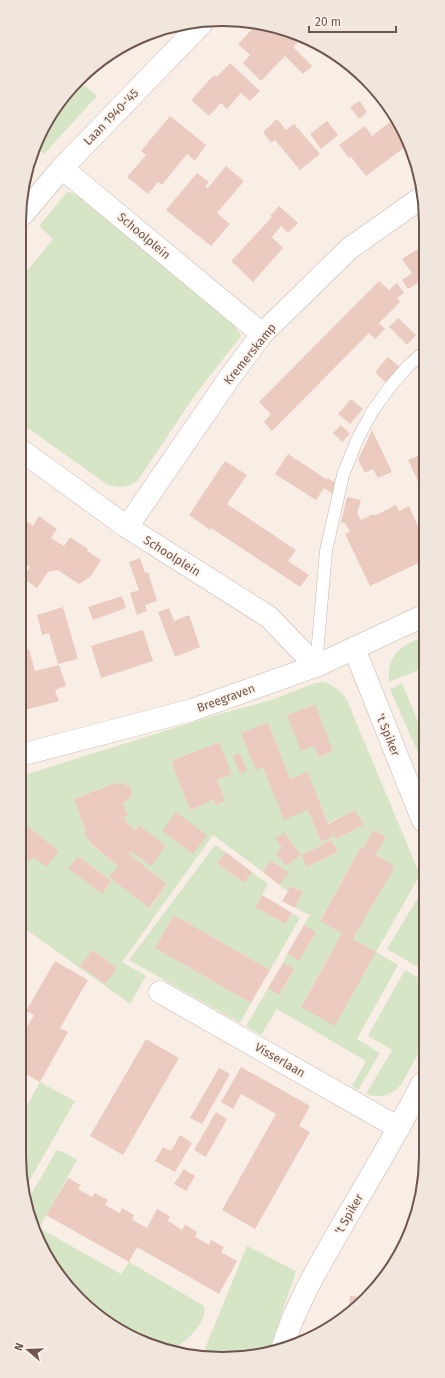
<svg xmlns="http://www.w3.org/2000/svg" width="445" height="1378" font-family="'Fira Sans',sans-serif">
<rect width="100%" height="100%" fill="#f9eee5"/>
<!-- green -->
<g fill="#d6e5c5" fill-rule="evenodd">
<path d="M 81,82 L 97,96 L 44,154 L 37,148 L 53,109 Z"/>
<path d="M 67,192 L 73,193 L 78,196 L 235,326 L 241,336 L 195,395 L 138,480 C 127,488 122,488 108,485 L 22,424 L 23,276 L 53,239 L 39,226 Z"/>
<path d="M 423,637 L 423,668 L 389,682 C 387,655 400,646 423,637 Z"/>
<path d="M 323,682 C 334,685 339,690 346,698 L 420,875 L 376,952 L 398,965 L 357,1039 L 380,1053 L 358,1090 L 352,1086 L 366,1061 L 277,1009 L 261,1035 L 246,1026 L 268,988 L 279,995 L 295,970 L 283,963 L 287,954 L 299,961 L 316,932 L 304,925 L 310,915 L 295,908 L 303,892 L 291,886 L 288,891 L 279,885 L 288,873 L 272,860 L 263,872 L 213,835 L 122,962 L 146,976 L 130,1004 L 20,925 L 20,853 L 30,861 L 33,857 L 46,867 L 59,851 L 20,820 L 21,776 L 213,716 L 271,700 L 315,683 ZM 314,704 L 333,751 L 318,757 L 314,746 L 287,715 ZM 268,722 L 290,779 L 308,772 L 333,837 L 321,842 L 308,810 L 284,819 L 263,767 ZM 219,742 L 232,774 L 217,780 L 225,801 L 216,805 L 213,800 L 190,810 L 171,761 ZM 115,783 L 116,785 C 124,782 128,785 132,792 L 127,801 L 123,803 L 128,816 L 123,818 L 134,831 L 139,825 L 166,846 L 151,865 L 131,851 L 129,854 L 167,884 L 150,908 L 109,877 L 118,866 L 91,845 L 89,839 L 87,840 L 84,833 L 86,832 L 74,799 ZM 355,810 L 364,825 L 336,839 L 328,823 ZM 373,830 L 386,837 L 376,855 L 394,866 L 353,939 L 376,952 L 335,1025 L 301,1006 L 342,933 L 320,920 L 361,847 L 363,848 ZM 275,839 L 301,855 L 286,866 L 276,853 L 282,848 ZM 332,840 L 338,852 L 307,867 L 301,855 ZM 78,856 L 111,881 L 102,893 L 68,868 ZM 92,950 L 117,968 L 105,984 L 80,966 Z"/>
<path d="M 402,683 L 423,734 L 423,757 L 420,757 L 390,689 Z"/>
<path d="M 215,845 L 226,852 L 217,863 L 244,883 L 252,872 L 268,884 L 255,907 L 285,924 L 292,913 L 300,918 L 270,970 L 174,915 L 155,948 L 251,1003 L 240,1023 L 129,960 Z"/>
<path d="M 423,889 L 423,970 L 387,949 Z"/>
<path d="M 405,970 L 423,980 L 422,1043 L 418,1054 L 401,1085 L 393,1092 L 383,1096 L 374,1096 L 366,1094 L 392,1050 L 368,1036 Z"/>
<path d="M 40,1082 L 75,1101 L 25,1188 L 19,1155 L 19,1108 L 25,1109 Z"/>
<path d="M 56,1151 L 61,1151 L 77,1160 L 39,1228 L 121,1274 L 129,1262 L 204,1306 C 207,1324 186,1341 173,1350 L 136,1339 L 121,1329 L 70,1290 L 34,1233 L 28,1200 Z"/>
<path d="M 247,1246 L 296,1271 L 269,1352 L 215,1356 L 203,1353 Z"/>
</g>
<!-- building -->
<g fill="#ebcbc0">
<path d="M 258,23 L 262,23 L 290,34 L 298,42 L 293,47 L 312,66 L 303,74 L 285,56 L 261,81 L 243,63 L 250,55 L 238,44 Z"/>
<path d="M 230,63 L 260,91 L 250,101 L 241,93 L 227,109 L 221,103 L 209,116 L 191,100 L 214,75 L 217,77 Z"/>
<path d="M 360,101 L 367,112 L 359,119 L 350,107 Z"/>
<path d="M 170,116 L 206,145 L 195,161 L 187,154 L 162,185 L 158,182 L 148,194 L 127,177 L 146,155 L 141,151 Z"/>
<path d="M 395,118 L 405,133 L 409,144 L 366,176 L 351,157 L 349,158 L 339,145 L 365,126 L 372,136 Z"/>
<path d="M 277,119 L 286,130 L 294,124 L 320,154 L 300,170 L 275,140 L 271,143 L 263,132 Z"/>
<path d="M 327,121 L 338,135 L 321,149 L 310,134 Z"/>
<path d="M 226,166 L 244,181 L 217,213 L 230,224 L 211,246 L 166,210 L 197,173 L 209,182 L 205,186 L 208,188 Z"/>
<path d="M 279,206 L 298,223 L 288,233 L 281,226 L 272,237 L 283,248 L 253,282 L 231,261 L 272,217 L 270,216 Z"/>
<path d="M 424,245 L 424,279 L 408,289 L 402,280 L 412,273 L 402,259 Z"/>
<path d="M 379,281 L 389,290 L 397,283 L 404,293 L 397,298 L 400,302 L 379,323 L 385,329 L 375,339 L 369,333 L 272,431 L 264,422 L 271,414 L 259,402 Z"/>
<path d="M 398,318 L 416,335 L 407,345 L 389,327 Z"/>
<path d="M 388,357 L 400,367 L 386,383 L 375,372 Z"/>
<path d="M 351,399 L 363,409 L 350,424 L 338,414 Z"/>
<path d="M 341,425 L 350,434 L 342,442 L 333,433 Z"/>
<path d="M 372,430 L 392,472 L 378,478 L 373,469 L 365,473 L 358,460 Z"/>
<path d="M 424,453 L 424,487 L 421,488 L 408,460 Z"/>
<path d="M 288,454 L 326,479 L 327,478 L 335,482 L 333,494 L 324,488 L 316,500 L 275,474 Z"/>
<path d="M 225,461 L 247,475 L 227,504 L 296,550 L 288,561 L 309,575 L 300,587 L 211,528 L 210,530 L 189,515 Z"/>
<path d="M 347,497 L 361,500 L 357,513 L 361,520 L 373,514 L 374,516 L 396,505 L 399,511 L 409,506 L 423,538 L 423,561 L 370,586 L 345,534 L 350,532 L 346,524 L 341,522 Z"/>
<path d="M 39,516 L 57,529 L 51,538 L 64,546 L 70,537 L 88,549 L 87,551 L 101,560 L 91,576 L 79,584 L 58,570 L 48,572 L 37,588 L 23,578 L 30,567 L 21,561 L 22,518 L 33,526 Z"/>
<path d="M 140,558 L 145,573 L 148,572 L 157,601 L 145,605 L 147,611 L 137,615 L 130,593 L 139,590 L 129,562 Z"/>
<path d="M 122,596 L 126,608 L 93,620 L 88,607 Z"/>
<path d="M 63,607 L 78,659 L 58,664 L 49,633 L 42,635 L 37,615 Z"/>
<path d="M 169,608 L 174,621 L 189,615 L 200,647 L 175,657 L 158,612 Z"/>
<path d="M 143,630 L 153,661 L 101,678 L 91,646 Z"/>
<path d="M 29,649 L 35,671 L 59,665 L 66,686 L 55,690 L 59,701 L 21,711 L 21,651 Z"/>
<path d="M 315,704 L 333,751 L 318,757 L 314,746 L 301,751 L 287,715 Z"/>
<path d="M 268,722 L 290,779 L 308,772 L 328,824 L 355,810 L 364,825 L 336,839 L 329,826 L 333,837 L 321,842 L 308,810 L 284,820 L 263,767 L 256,770 L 241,733 Z"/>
<path d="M 219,742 L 232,774 L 217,780 L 225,801 L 216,805 L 213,800 L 190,810 L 171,761 Z"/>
<path d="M 240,753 L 247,771 L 240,774 L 233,756 Z"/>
<path d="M 115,783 L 116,785 L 121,783 L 126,785 L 129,786 L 132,792 L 131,797 L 127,801 L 123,803 L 128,816 L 123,818 L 134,831 L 139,825 L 166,846 L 151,866 L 131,851 L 129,854 L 167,884 L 149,908 L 109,877 L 118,866 L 91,844 L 89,839 L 87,840 L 84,833 L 86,832 L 74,799 Z"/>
<path d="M 176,812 L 207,835 L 193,854 L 162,831 Z"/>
<path d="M 20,820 L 59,851 L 46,867 L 33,857 L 30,861 L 20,853 Z"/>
<path d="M 373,830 L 386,837 L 376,855 L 395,866 L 353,939 L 376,952 L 335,1026 L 301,1007 L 342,933 L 320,921 L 361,847 L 363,848 Z"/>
<path d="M 284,832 L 301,855 L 286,866 L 276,853 L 282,848 L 275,839 Z"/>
<path d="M 332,840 L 338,852 L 307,867 L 301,855 Z"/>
<path d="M 226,852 L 252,872 L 244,883 L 217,863 Z"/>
<path d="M 78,856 L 111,881 L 102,894 L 68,868 Z"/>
<path d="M 271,860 L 289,873 L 279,885 L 263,872 Z"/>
<path d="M 291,886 L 303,892 L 295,908 L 282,901 Z"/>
<path d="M 262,895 L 292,913 L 285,924 L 255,907 Z"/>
<path d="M 174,915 L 270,970 L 251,1003 L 155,948 Z"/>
<path d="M 304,925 L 316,932 L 299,961 L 287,954 Z"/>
<path d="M 92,950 L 117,968 L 105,984 L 80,966 Z"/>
<path d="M 55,961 L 88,980 L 60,1028 L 68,1032 L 40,1082 L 19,1070 L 19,1040 L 34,1015 L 26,1011 Z"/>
<path d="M 283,963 L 295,969 L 279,995 L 268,988 Z"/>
<path d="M 146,1039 L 179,1058 L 123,1155 L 90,1136 Z"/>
<path d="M 241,1067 L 310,1106 L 299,1126 L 310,1132 L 255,1229 L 222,1210 L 276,1114 L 241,1094 L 233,1109 L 221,1102 Z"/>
<path d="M 219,1068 L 230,1074 L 202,1124 L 190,1118 Z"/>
<path d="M 216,1112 L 227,1119 L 206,1157 L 194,1150 Z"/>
<path d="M 180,1135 L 192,1143 L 175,1172 L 155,1161 L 163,1147 L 171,1151 Z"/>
<path d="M 184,1169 L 195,1176 L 186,1191 L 174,1184 Z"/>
<path d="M 68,1178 L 81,1185 L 78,1189 L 92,1197 L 95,1193 L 108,1200 L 105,1205 L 120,1213 L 122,1208 L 134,1215 L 132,1220 L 147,1228 L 157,1209 L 170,1216 L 168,1221 L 182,1230 L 185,1225 L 186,1225 L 197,1232 L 195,1237 L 209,1245 L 211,1240 L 224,1247 L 221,1252 L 237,1261 L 219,1294 L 137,1247 L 129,1262 L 46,1215 Z"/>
<path d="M 350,1296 L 365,1297 L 346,1317 L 343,1319 L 343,1313 L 348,1314 Z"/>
</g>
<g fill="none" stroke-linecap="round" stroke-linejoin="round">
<defs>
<path id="service" d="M 316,666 L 326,551 L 343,475 L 357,440 L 372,412 L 390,387 L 408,366 L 424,352"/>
<g id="minor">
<path d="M 62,168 L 262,334"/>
<path d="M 23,214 L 62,168 L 202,23"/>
<path d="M 22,451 L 127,527 L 269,617 L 316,666"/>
<path d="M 127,527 L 230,377 L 262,334 L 350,248 L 424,196"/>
<path d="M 354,648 L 423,821"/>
<path d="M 21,755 L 192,710 L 316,666 L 423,616"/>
<path d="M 160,992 L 399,1128"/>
<path d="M 282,1349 C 296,1302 323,1259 347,1217 C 373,1173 399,1129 422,1084"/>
</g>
</defs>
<!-- service casing -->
<use href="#service" stroke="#c8b5ad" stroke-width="13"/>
<!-- minor casing -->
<use href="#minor" stroke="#c8b5ad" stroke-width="23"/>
<!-- service -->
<use href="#service" stroke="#fff" stroke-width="12"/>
<!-- minor -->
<use href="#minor" stroke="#fff" stroke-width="22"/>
</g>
<g text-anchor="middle" stroke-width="4" stroke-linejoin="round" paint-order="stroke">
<!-- street labels -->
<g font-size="12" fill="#6e554d" stroke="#fcf3ea">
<text transform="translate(111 117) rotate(-46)" y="4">Laan 1940-'45</text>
<text transform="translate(144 236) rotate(40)" y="4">Schoolplein</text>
<text transform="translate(250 354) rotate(-51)" y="4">Kremerskamp</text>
<text transform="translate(172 556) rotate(32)" y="4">Schoolplein</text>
<text transform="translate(226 698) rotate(-20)" y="4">Breegraven</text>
<text transform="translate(388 735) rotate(68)" y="4">'t Spiker</text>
<text transform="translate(280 1060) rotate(30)" y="4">Visserlaan</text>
<text transform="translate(349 1214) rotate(-60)" y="4">'t Spiker</text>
</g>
</g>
<!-- crop -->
<path d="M0 0H445V1378H0ZM222 26H223A196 196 0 0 1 419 222V1156A196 196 0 0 1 223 1352H222A196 196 0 0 1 26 1156V222A196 196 0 0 1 222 26Z" fill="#f1e6dd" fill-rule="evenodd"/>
<path fill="none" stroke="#6e554d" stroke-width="2" d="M222 26H223A196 196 0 0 1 419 222V1156A196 196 0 0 1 223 1352H222A196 196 0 0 1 26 1156V222A196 196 0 0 1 222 26Z"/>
<!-- north arrow -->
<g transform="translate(28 1350) rotate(289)" stroke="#fcf3ea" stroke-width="3" paint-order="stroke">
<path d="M0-3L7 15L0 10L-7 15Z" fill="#6e554d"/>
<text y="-6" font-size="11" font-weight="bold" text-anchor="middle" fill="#6e554d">N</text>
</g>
<!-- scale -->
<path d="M309 26v6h87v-6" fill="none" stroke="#6e554d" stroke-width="2"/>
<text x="315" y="26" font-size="12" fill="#6e554d" stroke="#fcf3ea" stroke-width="3" paint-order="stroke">20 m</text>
</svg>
